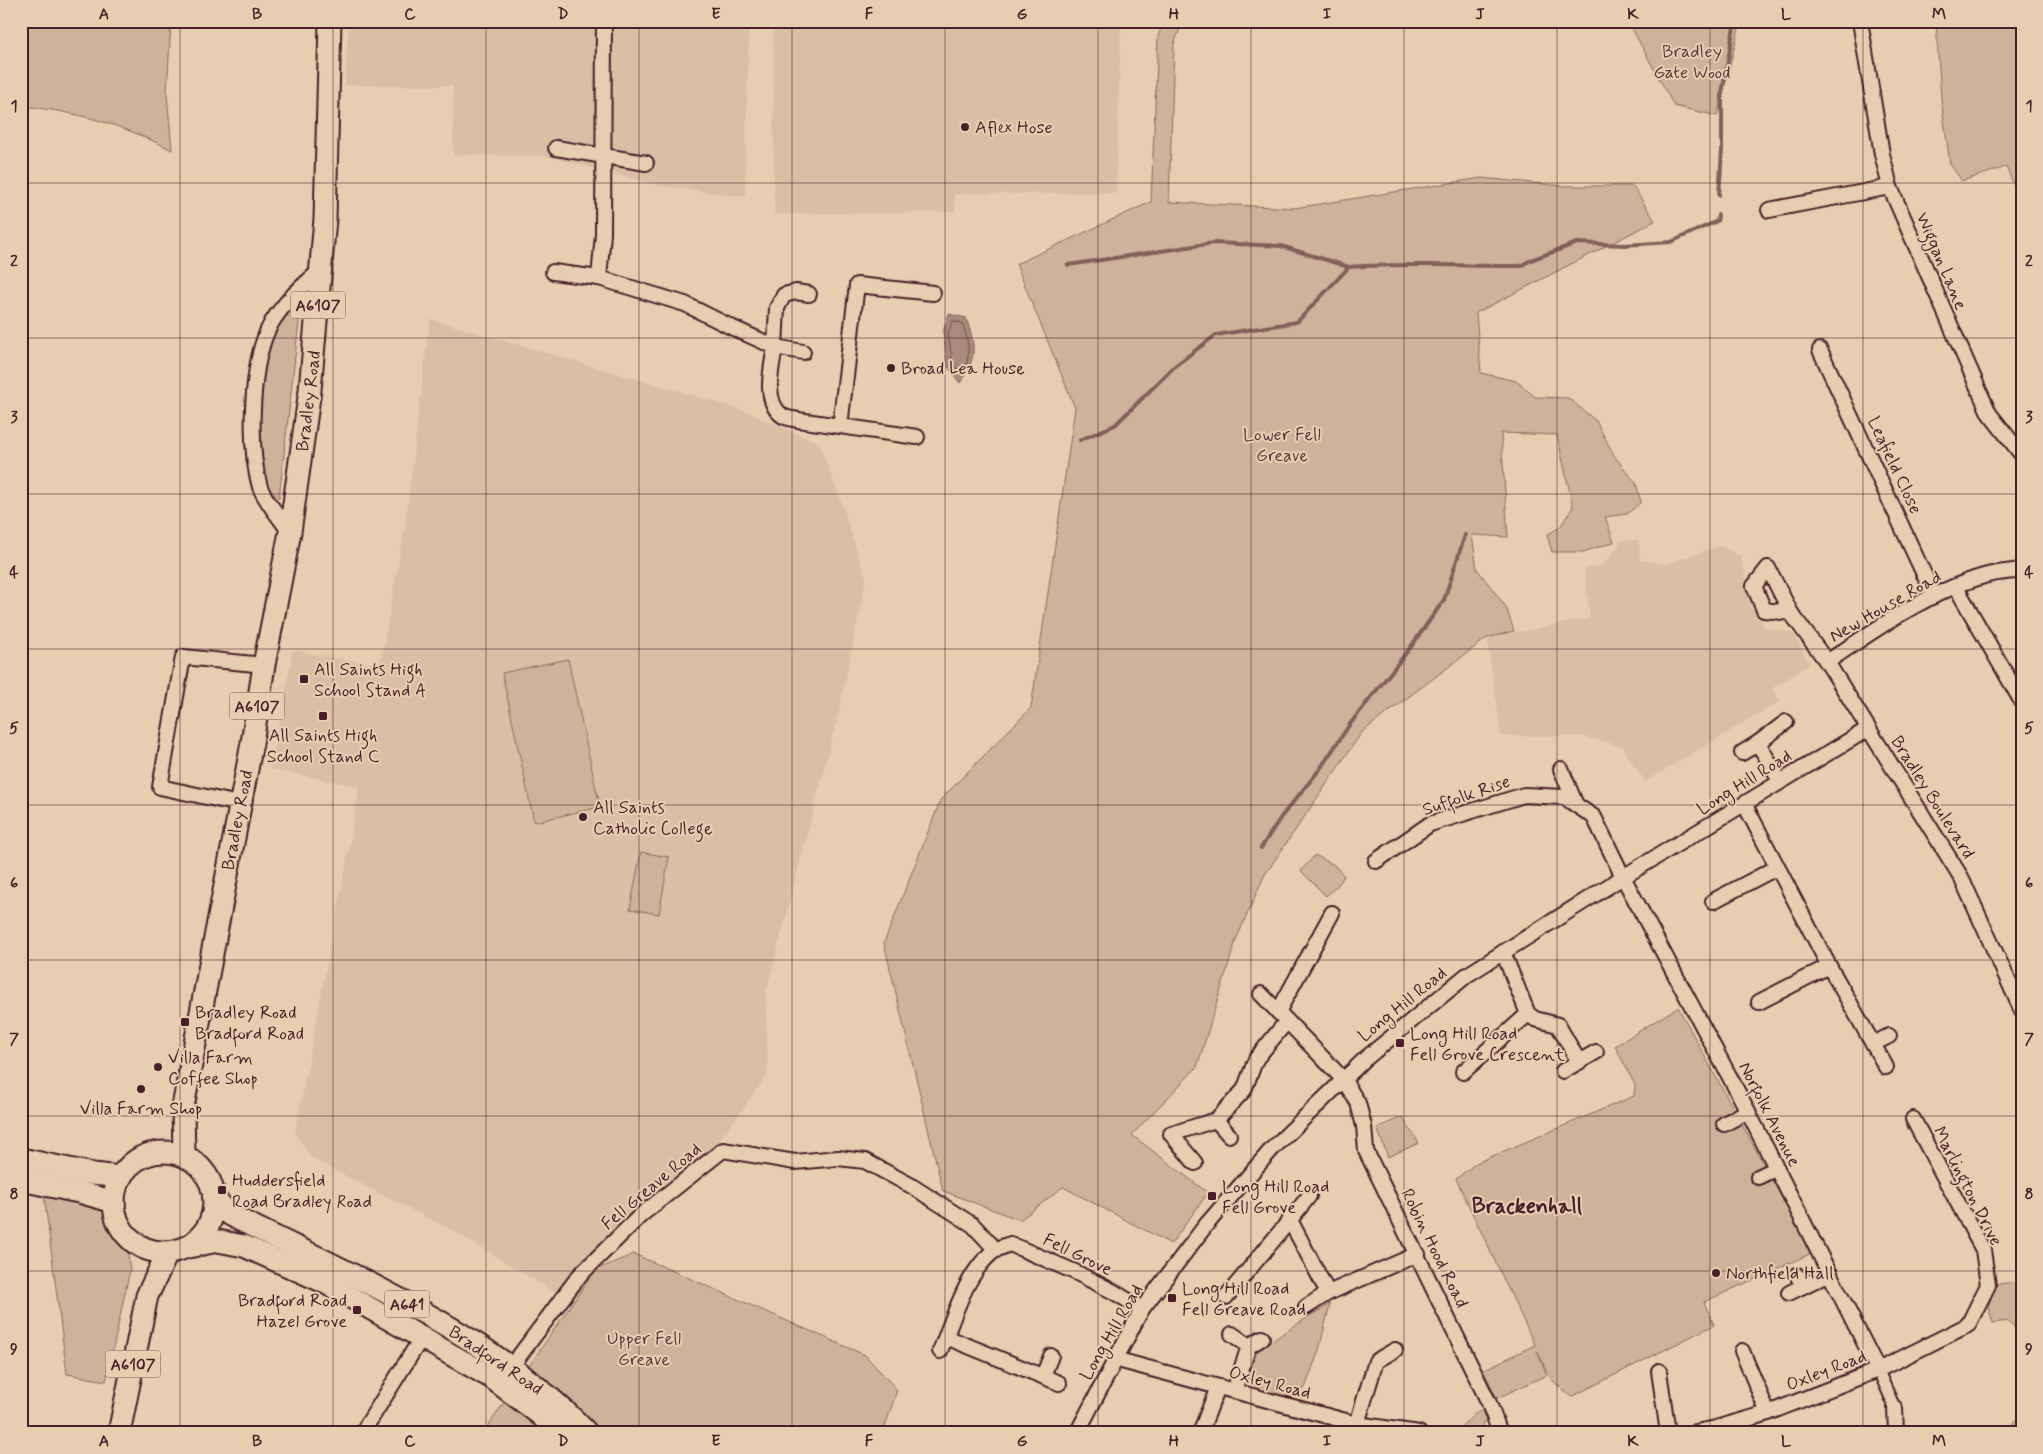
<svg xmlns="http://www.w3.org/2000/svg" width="2043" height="1454" font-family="Mynerve,sans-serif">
<rect width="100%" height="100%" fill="#e8ceb0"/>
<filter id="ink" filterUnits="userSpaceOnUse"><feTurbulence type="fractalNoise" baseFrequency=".02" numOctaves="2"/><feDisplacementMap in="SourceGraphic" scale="10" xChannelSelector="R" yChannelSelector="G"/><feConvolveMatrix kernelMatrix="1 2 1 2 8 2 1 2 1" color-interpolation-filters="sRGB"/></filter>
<g filter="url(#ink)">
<!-- built -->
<g fill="#dabfa5">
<path d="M 349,21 L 749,21 L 745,197 L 661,186 L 546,156 L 453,155 L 453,86 L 345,85 Z"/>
<path d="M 773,21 L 1121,21 L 1116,193 L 955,194 L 955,212 L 774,214 Z"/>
<path d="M 430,319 L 740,409 L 819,443 L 842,504 L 866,579 L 840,707 L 766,994 L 768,1074 L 720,1140 L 558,1294 L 455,1232 L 311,1158 L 295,1133 L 349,848 L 359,787 L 270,769 L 293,650 L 339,659 L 380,665 L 405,525 Z"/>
<path d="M 1623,540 L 1639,540 L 1640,560 L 1665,564 L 1720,546 L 1741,556 L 1751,602 L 1765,628 L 1792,632 L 1810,664 L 1773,688 L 1780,701 L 1645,782 L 1622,746 L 1581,736 L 1501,736 L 1487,638 L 1590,618 L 1584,569 L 1603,565 Z"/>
</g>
<!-- green -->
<g fill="#cfb29a" stroke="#8c6862">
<path d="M 21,21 L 171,21 L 167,93 L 172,150 C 120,124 79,112 21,106 Z"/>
<path d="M 1164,21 L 1183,21 L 1174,44 L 1169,202 L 1295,208 L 1481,178 L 1563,186 L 1633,186 L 1655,221 L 1476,313 L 1481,373 L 1516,381 L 1535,397 L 1568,398 L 1596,421 L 1615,457 L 1636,483 L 1641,502 L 1627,514 L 1605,517 L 1614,542 L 1583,552 L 1552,552 L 1547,535 L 1560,527 L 1573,507 L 1557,435 L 1501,433 L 1508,537 L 1472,535 L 1477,569 L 1506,607 L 1514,631 L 1487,638 L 1362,732 L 1264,876 L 1236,940 L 1197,1067 L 1132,1135 L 1208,1193 L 1171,1244 L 1063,1187 L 1020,1220 L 943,1191 L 884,943 L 941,799 L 1031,708 L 1075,408 L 1016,264 L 1151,202 L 1158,36 Z"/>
<path d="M 1628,21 L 1741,21 L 1717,116 L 1674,106 Z"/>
<path d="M 1936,21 L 2022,21 L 2022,204 L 2006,167 L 1962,181 L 1950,164 L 1941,99 Z"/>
<path d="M 302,295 L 279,498 C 276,495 270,491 268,487 C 265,482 264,471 263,465 C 256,425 257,369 273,331 C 279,317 291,306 302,295 Z"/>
<path d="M 568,659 L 600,807 L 534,822 L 502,673 Z"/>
<path d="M 641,852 L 669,857 L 659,914 L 630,909 Z"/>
<path d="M 1315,855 L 1334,865 L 1344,876 L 1338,885 L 1326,896 L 1301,871 Z"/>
<path d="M 1678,1007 L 1812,1253 L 1704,1302 L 1714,1325 L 1571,1397 L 1551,1379 L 1537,1351 L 1547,1375 L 1497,1398 L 1483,1370 L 1535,1345 L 1456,1179 L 1476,1163 L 1634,1096 L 1635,1085 L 1615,1046 Z"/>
<path d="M 1402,1117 L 1419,1143 L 1388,1157 L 1377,1128 Z"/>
<path d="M 44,1195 L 106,1209 L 114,1231 L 127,1247 L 130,1270 L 106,1381 L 67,1374 Z"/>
<path d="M 634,1254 L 865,1355 L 897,1390 L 883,1433 L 483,1433 L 595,1270 Z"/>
<path d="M 2022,1282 L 2022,1340 L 2019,1333 L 2009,1321 L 1993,1323 L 1988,1307 L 1996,1284 Z"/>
<path d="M 1330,1304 L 1319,1350 L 1305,1388 L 1285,1398 L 1243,1387 L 1257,1351 L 1308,1317 Z"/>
<path d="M 1481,1409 L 1486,1421 C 1477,1434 1470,1432 1456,1431 Z"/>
<path d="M 2022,1413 L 2022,1433 L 2007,1433 L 2007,1432 Z"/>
</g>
<!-- water -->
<path fill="#aa8a7b" stroke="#845f5b" d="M 949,314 L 966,318 C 976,345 977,359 960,383 L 948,367 L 943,332 Z"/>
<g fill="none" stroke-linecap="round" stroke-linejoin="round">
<!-- shore -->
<path stroke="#704a4b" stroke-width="1" d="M 953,321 L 962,323 C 968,337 973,361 961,373 L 953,365 L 948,333 Z"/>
<!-- stream -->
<g stroke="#845f5b" stroke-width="4">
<path d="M 1719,195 L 1722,151 L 1722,93 L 1735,21"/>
<path d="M 1068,265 L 1214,243 L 1281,246 L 1349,267"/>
<path d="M 1080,440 L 1115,425 L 1176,365 L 1216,335 L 1297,322 L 1349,267 C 1406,263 1463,266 1520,266 L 1531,260 L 1577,243 L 1624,245 L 1671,242 L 1717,221 L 1718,215"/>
<path d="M 1261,848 L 1281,817 L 1320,769 L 1350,724 L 1410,648 L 1444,600 L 1465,535"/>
</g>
<defs>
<path id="pedestrian" d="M 1878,1370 L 1895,1408"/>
<g id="minor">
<path d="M 604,21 L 603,234 L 599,278 L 685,304 L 731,327 L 775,347 C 772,366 762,402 783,416 C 786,418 794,419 798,420 L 917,437"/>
<path d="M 1860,21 L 1882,154 L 1890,187"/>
<path d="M 556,148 L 646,163"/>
<path d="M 1769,210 L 1890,187 L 1989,413 L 2022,455"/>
<path d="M 553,272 L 599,278"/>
<path d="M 1820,350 L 1934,596"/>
<path d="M 803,352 L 775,347 L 777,308 L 784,295 L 796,292 L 809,294"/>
<path d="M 840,426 L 857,285 L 933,293"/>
<path d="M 290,532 C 282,521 264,499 260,487 C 248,446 250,359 272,322 C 285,301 303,285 322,269"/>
<path d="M 1956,587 L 2022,702"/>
<path d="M 1791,613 L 1764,610 L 1754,586 L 1768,568 L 1791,613 L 1827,662 L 1961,877 L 2022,1011"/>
<path d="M 1827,662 C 1874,630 1928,592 1984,576 C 1996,572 2009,572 2022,570"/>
<path d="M 1758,743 L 1780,781"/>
<path d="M 1742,753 L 1758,743 L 1786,722"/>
<path d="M 1561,769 L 1576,805"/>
<path d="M 239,804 L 160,787 L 183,657 L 264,665"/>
<path d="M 1745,805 L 1829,966 L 1873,1044 L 1889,1036"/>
<path d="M 1376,861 L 1430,824 L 1524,795 L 1564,797 L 1594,817 L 1623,877 L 1742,1100 L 1878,1370"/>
<path d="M 1713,901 L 1778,867"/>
<path d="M 1503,952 L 1528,1014 L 1535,1019 L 1558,1025 L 1579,1062"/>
<path d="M 1261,994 L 1343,1079 L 1358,1103 L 1364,1126 L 1366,1151 L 1489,1403 L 1500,1433"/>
<path d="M 1759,1002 L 1829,966"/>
<path d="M 1278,1012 L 1332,913"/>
<path d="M 1873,1044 L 1886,1067"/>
<path d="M 1563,1071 L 1596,1052"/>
<path d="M 1463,1072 L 1528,1014"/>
<path d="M 1216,1120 L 1229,1135"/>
<path d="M 1724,1124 L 1748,1111"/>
<path d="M 1195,1163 L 1171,1134 L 1216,1120 L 1244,1090 L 1256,1059 L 1287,1021"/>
<path d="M 1758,1177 L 1777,1168"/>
<path d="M 1309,1196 L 1290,1220 L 1328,1293"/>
<path d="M 1797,1275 L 1803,1286"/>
<path d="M 1789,1293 L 1830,1273"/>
<path d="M 1226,1297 L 1290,1220"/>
<path d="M 1306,1307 L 1328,1293 L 1418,1254"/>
<path d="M 1232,1334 L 1249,1346"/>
<path d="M 946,1337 L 1059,1383"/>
<path d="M 940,1351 C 954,1318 965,1273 995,1250 C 999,1248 1005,1246 1010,1244 L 1075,1272 L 1114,1292 L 1142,1309"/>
<path d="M 1742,1351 L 1768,1413"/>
<path d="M 1114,1359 L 1357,1424 L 1419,1433"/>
<path d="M 511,1367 L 579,1276 L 641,1215 L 723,1150 L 795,1162 L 838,1158 L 865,1161 L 910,1185 L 973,1225 L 996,1250"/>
<path d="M 1659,1371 L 1668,1433"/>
<path d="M 1043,1376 L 1051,1356"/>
<path d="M 1234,1391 L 1249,1346 L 1262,1338"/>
<path d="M 1895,1408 L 1896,1433"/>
<path d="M 1357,1424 L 1376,1361 L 1395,1350"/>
<path d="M 362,1433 L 422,1337"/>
<path d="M 1077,1433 L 1142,1309 L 1206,1225 L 1272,1149 L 1365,1059 L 1467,975 L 1623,877 L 1868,729"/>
<path d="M 1200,1433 L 1218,1387"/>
<path d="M 1691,1433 L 1716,1428 L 1768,1413 L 1878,1370 L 1968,1325 L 1988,1285 L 1983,1250 L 1913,1119"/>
</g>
<g id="primary">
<circle cx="164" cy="1202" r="50"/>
<path d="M 184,1156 L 183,1107 L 252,743 L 264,665 L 290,532 L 310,390 L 325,219 L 330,21"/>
<path d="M 21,1159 L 93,1174 L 121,1177"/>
<path d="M 21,1180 L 79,1192 L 114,1202"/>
<path d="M 214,1198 L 229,1214 C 259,1230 290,1244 321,1259 C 414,1305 515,1357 587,1433"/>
<path d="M 188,1247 L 218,1241 L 244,1246 L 324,1282 L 492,1378 L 542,1416 L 558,1433"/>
<path d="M 119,1433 L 147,1296 L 168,1252"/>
</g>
</defs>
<!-- pedestrian casing -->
<use href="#pedestrian" stroke="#4a1f2b" stroke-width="14"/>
<!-- minor casing -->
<use href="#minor" stroke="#4a1f2b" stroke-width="18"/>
<!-- primary casing -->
<use href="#primary" stroke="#4a1f2b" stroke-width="25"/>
<!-- pedestrian -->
<use href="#pedestrian" stroke="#e8ceb0" stroke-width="10"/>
<!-- minor -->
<use href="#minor" stroke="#e8ceb0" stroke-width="14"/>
<!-- primary -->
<use href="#primary" stroke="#e8ceb0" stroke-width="21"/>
</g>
</g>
<!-- grid -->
<path fill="none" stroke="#4a1f2b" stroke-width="1" stroke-opacity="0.55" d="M 180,21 L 180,1433M 333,21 L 333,1433M 486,21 L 486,1433M 639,21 L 639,1433M 792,21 L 792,1433M 945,21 L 945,1433M 1098,21 L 1098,1433M 1251,21 L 1251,1433M 1404,21 L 1404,1433M 1557,21 L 1557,1433M 1710,21 L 1710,1433M 1863,21 L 1863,1433M 21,183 L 2022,183M 21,338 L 2022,338M 21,494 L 2022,494M 21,649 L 2022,649M 21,805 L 2022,805M 21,960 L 2022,960M 21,1116 L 2022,1116M 21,1271 L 2022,1271"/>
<!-- markers -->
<g fill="#4a1f2b" stroke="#e8ceb0" stroke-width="2">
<circle cx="965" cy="127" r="5"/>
<circle cx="891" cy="368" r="5"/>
<rect x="299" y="674" width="10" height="10" rx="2.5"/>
<rect x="318" y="711" width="10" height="10" rx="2.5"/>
<circle cx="583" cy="817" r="5"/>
<rect x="180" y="1017" width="10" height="10" rx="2.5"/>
<rect x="1395" y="1038" width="10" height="10" rx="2.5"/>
<circle cx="158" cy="1067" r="5"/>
<circle cx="141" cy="1089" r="5"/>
<rect x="217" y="1185" width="10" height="10" rx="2.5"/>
<rect x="1207" y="1191" width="10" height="10" rx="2.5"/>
<circle cx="1716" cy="1273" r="5"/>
<rect x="1167" y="1293" width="10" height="10" rx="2.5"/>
<rect x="352" y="1305" width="10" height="10" rx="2.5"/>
</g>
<g text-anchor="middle" stroke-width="4" stroke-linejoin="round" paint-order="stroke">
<!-- shield labels -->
<g fill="#e8ceb0" stroke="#795453" stroke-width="1">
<rect x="290.5" y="291.5" width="55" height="27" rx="4"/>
<rect x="229.5" y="692.5" width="55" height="27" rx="4"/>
<rect x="384.5" y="1290.5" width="45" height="27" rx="4"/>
<rect x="105.5" y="1350.5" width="55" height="27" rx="4"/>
</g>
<g font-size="16" font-weight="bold" fill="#4a1f2b">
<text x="318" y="311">A6107</text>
<text x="257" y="712">A6107</text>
<text x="407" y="1310">A641</text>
<text x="133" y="1370">A6107</text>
</g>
<!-- park labels -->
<g font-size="18" fill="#5e353c" stroke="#e8ceb0">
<text x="1692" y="57">Bradley<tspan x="1692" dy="21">Gate Wood</tspan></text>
<text x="1282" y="440">Lower Fell<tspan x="1282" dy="21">Greave</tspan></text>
<text x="644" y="1344">Upper Fell<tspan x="644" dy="21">Greave</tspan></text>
</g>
<!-- poi labels -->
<g font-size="18" fill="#4a1f2b" stroke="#e8ceb0" text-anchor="start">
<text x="975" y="133">Aflex Hose</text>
<text x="901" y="374">Broad Lea House</text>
<text x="314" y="675">All Saints High<tspan x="314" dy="21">School Stand A</tspan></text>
<text x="323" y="741" text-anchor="middle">All Saints High<tspan x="323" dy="21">School Stand C</tspan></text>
<text x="593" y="813">All Saints<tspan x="593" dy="21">Catholic College</tspan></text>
<text x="195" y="1018">Bradley Road<tspan x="195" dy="21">Bradford Road</tspan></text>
<text x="1410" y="1039">Long Hill Road<tspan x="1410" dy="21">Fell Grove Crescent</tspan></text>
<text x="168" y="1063">Villa Farm<tspan x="168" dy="21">Coffee Shop</tspan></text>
<text x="141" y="1114" text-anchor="middle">Villa Farm Shop</text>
<text x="232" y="1186">Huddersfield<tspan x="232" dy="21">Road Bradley Road</tspan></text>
<text x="1222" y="1192">Long Hill Road<tspan x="1222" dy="21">Fell Grove</tspan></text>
<text x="1726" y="1279">Northfield Hall</text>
<text x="1182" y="1294">Long Hill Road<tspan x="1182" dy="21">Fell Greave Road</tspan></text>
<text x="347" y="1306" text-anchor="end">Bradford Road<tspan x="347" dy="21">Hazel Grove</tspan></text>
</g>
<!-- street labels -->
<g font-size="18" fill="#4a1f2b" stroke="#e8ceb0">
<text transform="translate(1942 261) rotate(67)" y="6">Wiggan Lane</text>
<text transform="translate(308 401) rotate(-83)" y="6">Bradley Road</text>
<text transform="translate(1895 465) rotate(65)" y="6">Leafield Close</text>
<text transform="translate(1885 606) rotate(-30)" y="6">New House Road</text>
<text transform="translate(1744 782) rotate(-32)" y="6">Long Hill Road</text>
<text transform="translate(1466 795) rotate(-19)" y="6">Suffolk Rise</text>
<text transform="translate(1933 797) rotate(58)" y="6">Bradley Boulevard</text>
<text transform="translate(237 820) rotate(-79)" y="6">Bradley Road</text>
<text transform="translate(1402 1004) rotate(-39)" y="6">Long Hill Road</text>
<text transform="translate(1770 1114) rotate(63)" y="6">Norfolk Avenue</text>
<text transform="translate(651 1186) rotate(-40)" y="6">Fell Greave Road</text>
<text transform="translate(1968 1186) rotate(63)" y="6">Marlington Drive</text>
<text transform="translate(1435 1248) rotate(64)" y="6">Robin Hood Road</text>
<text transform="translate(1078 1254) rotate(26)" y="6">Fell Grove</text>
<text transform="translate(1111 1332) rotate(-60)" y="6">Long Hill Road</text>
<text transform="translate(496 1360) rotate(34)" y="6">Bradford Road</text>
<text transform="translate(1826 1370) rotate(-21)" y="6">Oxley Road</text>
<text transform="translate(1270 1382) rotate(15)" y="6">Oxley Road</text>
</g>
<!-- district labels -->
<g font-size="22" font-weight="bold" fill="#4a1f2b" stroke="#e8ceb0">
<text x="1527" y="1213">Brackenhall</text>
</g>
</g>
<!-- margin -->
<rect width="2043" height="1454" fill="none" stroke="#e8ceb0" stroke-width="55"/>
<rect x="28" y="28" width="1988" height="1398" fill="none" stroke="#4a1f2b" stroke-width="2"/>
<g font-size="16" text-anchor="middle" font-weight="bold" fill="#4a1f2b">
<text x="104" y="19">A</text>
<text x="257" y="19">B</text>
<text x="410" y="19">C</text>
<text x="563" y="19">D</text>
<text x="716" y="19">E</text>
<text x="869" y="19">F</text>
<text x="1022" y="19">G</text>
<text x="1174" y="19">H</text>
<text x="1327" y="19">I</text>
<text x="1480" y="19">J</text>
<text x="1633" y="19">K</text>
<text x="1786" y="19">L</text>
<text x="1939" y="19">M</text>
<text x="14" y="111">1</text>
<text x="2029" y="111">1</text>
<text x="14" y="266">2</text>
<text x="2029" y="266">2</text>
<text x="14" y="422">3</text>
<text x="2029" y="422">3</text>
<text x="14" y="577">4</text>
<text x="2029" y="577">4</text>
<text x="14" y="733">5</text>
<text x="2029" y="733">5</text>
<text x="14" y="888">6</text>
<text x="2029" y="888">6</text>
<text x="14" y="1044">7</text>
<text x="2029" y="1044">7</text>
<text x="14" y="1199">8</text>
<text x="2029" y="1199">8</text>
<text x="14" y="1354">9</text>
<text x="2029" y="1354">9</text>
<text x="104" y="1446">A</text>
<text x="257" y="1446">B</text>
<text x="410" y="1446">C</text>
<text x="563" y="1446">D</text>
<text x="716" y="1446">E</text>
<text x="869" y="1446">F</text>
<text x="1022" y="1446">G</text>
<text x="1174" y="1446">H</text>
<text x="1327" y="1446">I</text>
<text x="1480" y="1446">J</text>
<text x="1633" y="1446">K</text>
<text x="1786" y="1446">L</text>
<text x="1939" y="1446">M</text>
</g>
</svg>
